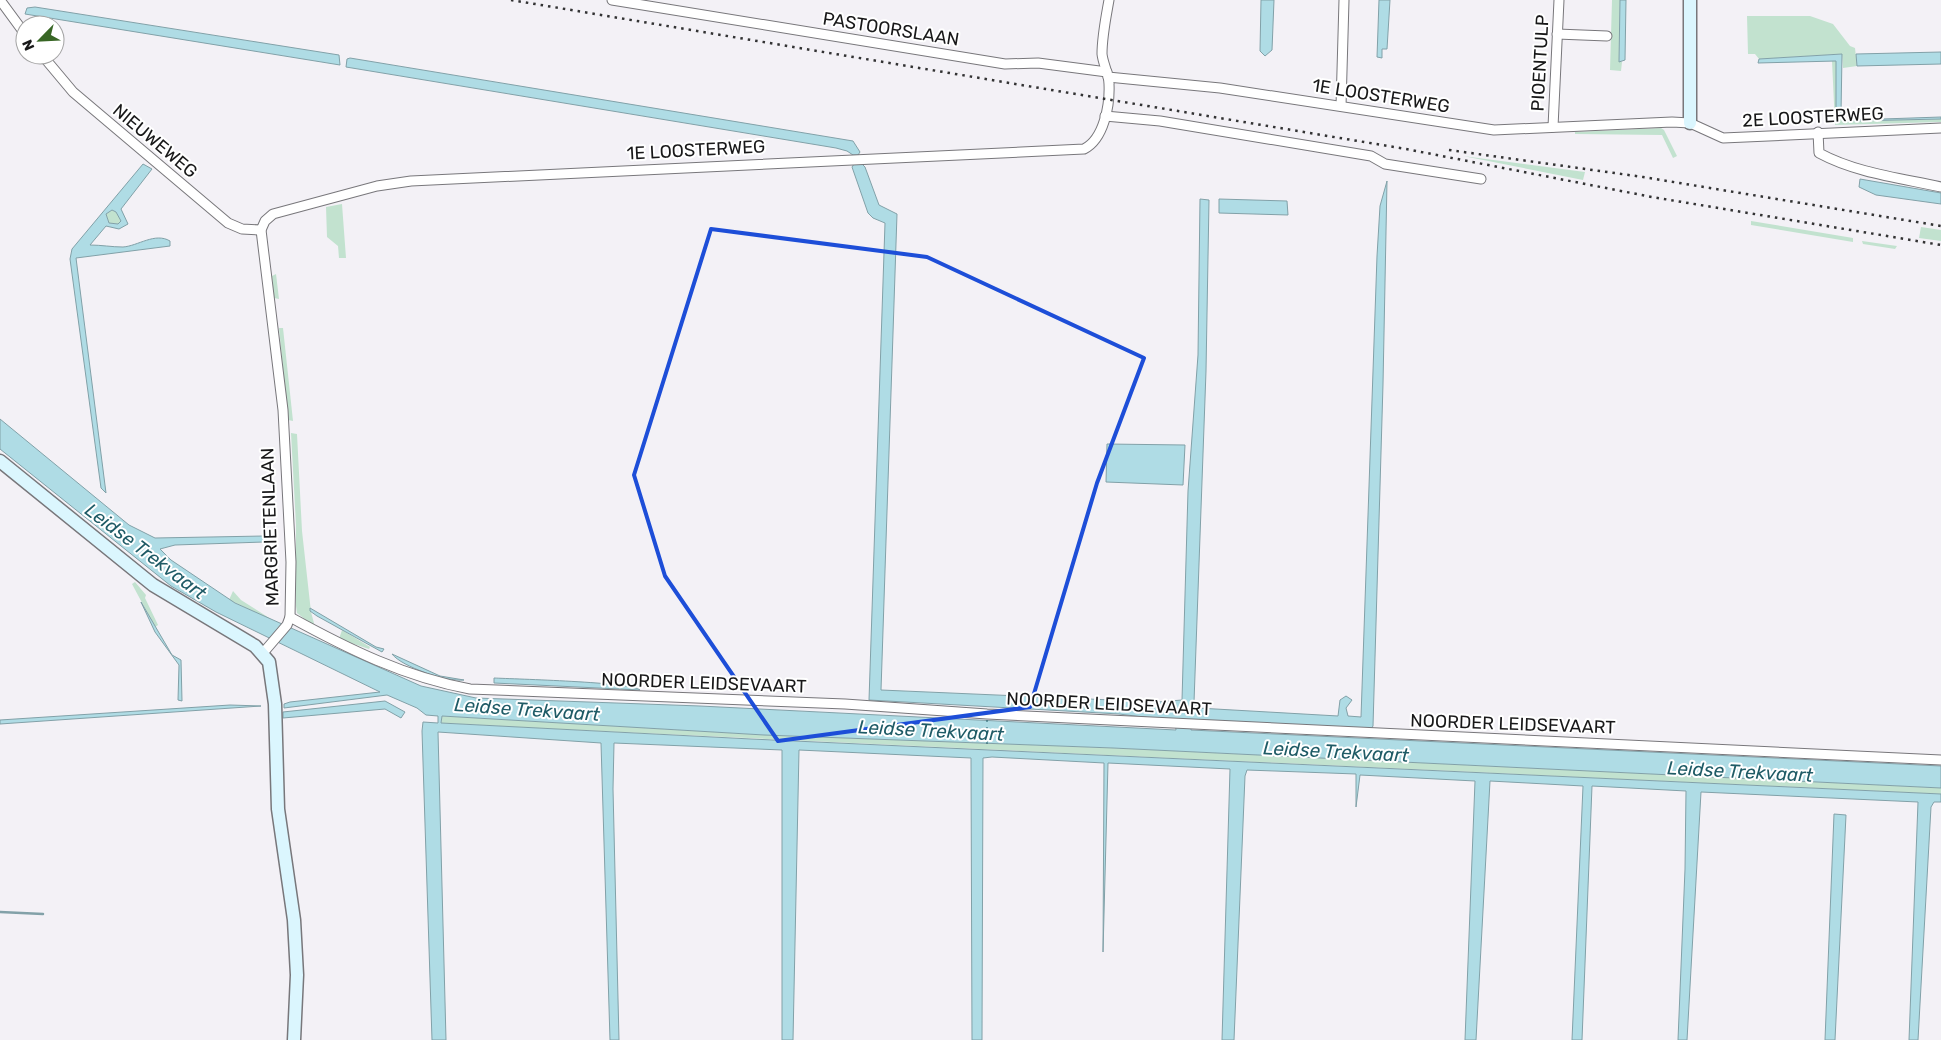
<svg xmlns="http://www.w3.org/2000/svg" width="1941" height="1040" font-family="Rubik,sans-serif">
<rect width="100%" height="100%" fill="#f3f1f6"/>
<!-- green -->
<g fill="#c2e2cf">
<path d="M 1612,0 L 1620,0 L 1619,61 L 1622,62 L 1621,71 L 1610,70 Z"/>
<path d="M 1747,16 L 1810,16 L 1833,24 L 1850,46 L 1855,48 L 1857,66 L 1843,68 L 1842,54 L 1759,59 L 1755,54 L 1748,54 Z"/>
<path d="M 1832,61 L 1836,61 L 1837,66 L 1839,119 L 1840,117 L 1852,121 L 1941,119 L 1941,122 L 1835,125 Z"/>
<path d="M 1661,128 L 1664,130 L 1677,156 L 1673,158 L 1662,135 L 1575,134 L 1575,132 Z"/>
<path d="M 1463,156 L 1585,172 L 1583,180 Z"/>
<path d="M 342,204 L 346,258 L 339,258 L 338,246 L 327,237 L 326,207 Z"/>
<path d="M 112,210 L 116,212 L 122,222 L 118,224 L 109,223 L 106,214 Z"/>
<path d="M 1751,221 L 1853,238 L 1853,242 L 1751,225 Z"/>
<path d="M 1921,227 L 1941,230 L 1941,241 L 1919,238 Z"/>
<path d="M 1862,241 L 1897,246 L 1895,249 L 1863,244 Z"/>
<path d="M 276,274 L 279,299 L 274,298 L 272,276 Z"/>
<path d="M 279,328 L 283,328 L 293,421 L 288,420 Z"/>
<path d="M 291,433 L 297,434 L 302,531 L 311,612 L 315,627 L 297,613 L 296,606 L 296,525 Z"/>
<path d="M 135,582 L 146,595 L 145,598 L 158,625 L 155,627 L 132,584 Z"/>
<path d="M 233,591 L 241,600 L 274,621 L 229,600 Z"/>
<path d="M 342,630 L 370,647 L 369,649 L 339,639 Z"/>
<path d="M 442,716 L 764,735 L 1113,748 L 1941,788 L 1941,794 L 576,730 L 441,723 Z"/>
</g>
<!-- water -->
<g fill="#afdce5" stroke="#82a1a8" fill-rule="evenodd">
<path d="M 1261,0 L 1274,0 L 1272,50 L 1265,56 L 1260,51 Z"/>
<path d="M 1379,0 L 1390,0 L 1387,49 L 1382,49 L 1382,58 L 1377,57 Z"/>
<path d="M 1620,0 L 1626,0 L 1625,60 L 1619,62 Z"/>
<path d="M 35,7 L 339,55 L 340,65 L 25,14 L 27,8 Z"/>
<path d="M 1941,52 L 1941,64 L 1857,66 L 1856,54 Z"/>
<path d="M 1842,54 L 1841,114 L 1839,119 L 1836,115 L 1836,61 L 1758,63 L 1759,59 Z"/>
<path d="M 350,58 L 853,141 L 860,152 L 858,155 L 853,155 L 847,151 L 836,148 L 346,67 L 347,59 Z"/>
<path d="M 1941,117 L 1941,119 L 1852,121 L 1853,120 Z"/>
<path d="M 861,163 L 865,167 L 879,205 L 897,214 L 881,690 L 1158,702 L 1182,700 L 1188,491 L 1198,355 L 1200,199 L 1209,200 L 1206,371 L 1194,702 L 1198,708 L 1338,716 L 1340,700 L 1346,696 L 1352,700 L 1346,708 L 1348,716 L 1361,717 L 1377,256 L 1380,206 L 1387,181 L 1383,384 L 1373,726 L 1371,729 L 1191,722 L 1191,730 L 1941,766 L 1941,788 L 1113,748 L 764,735 L 442,716 L 441,723 L 751,739 L 1941,794 L 1941,802 L 1934,802 L 1931,807 L 1918,1040 L 1909,1040 L 1918,802 L 1701,792 L 1687,1040 L 1678,1040 L 1685,869 L 1686,791 L 1592,786 L 1582,1040 L 1572,1040 L 1583,786 L 1490,781 L 1476,1040 L 1465,1040 L 1475,781 L 1360,775 L 1356,807 L 1356,774 L 1247,770 L 1245,776 L 1234,1040 L 1222,1040 L 1230,769 L 1108,763 L 1103,952 L 1104,763 L 992,757 L 983,758 L 982,1040 L 972,1040 L 971,758 L 799,750 L 793,1040 L 782,1040 L 782,750 L 614,743 L 613,789 L 619,1040 L 610,1040 L 601,743 L 438,732 L 446,1040 L 432,1040 L 422,731 L 423,722 L 438,723 L 438,716 L 426,715 L 417,708 L 387,695 L 284,708 L 284,704 L 290,702 L 380,692 L 216,612 L 171,586 L 0,449 L 0,419 L 129,525 L 155,538 L 264,536 L 264,542 L 175,545 L 160,549 L 171,560 L 235,603 L 421,686 L 476,698 L 700,706 L 1176,730 L 1175,721 L 1119,714 L 869,700 L 885,223 L 873,218 L 868,213 L 852,167 L 854,164 Z"/>
<path d="M 143,164 L 152,169 L 121,209 L 128,224 L 119,229 L 106,226 L 90,245 C 101,245 112,247 123,247 C 138,246 155,232 170,241 L 170,246 L 76,258 L 106,493 L 101,488 L 70,259 L 72,249 ZM 112,210 L 116,212 L 121,221 L 118,224 L 109,223 L 106,214 Z"/>
<path d="M 1860,179 L 1941,193 L 1941,204 L 1876,195 L 1859,187 Z"/>
<path d="M 1219,199 L 1287,201 L 1288,215 L 1219,213 Z"/>
<path d="M 1107,444 L 1185,445 L 1183,485 L 1106,482 Z"/>
<path d="M 141,602 L 172,655 L 181,660 L 182,701 L 178,700 L 179,665 L 155,632 Z"/>
<path d="M 310,608 L 376,647 L 384,649 L 382,652 L 317,616 L 310,611 Z"/>
<path d="M 392,654 L 440,676 L 464,680 C 447,682 402,667 392,654 Z"/>
<path d="M 494,678 C 514,679 633,682 640,690 L 494,683 Z"/>
<path d="M 385,701 L 405,712 L 401,718 L 385,709 L 283,718 L 283,712 Z"/>
<path d="M 230,705 L 261,706 L 0,724 L 0,720 Z"/>
<path d="M 1834,814 L 1846,815 L 1835,1040 L 1825,1040 Z"/>
</g>
<g fill="none" stroke-linecap="round" stroke-linejoin="round">
<!-- stream -->
<path stroke="#82a1a8" stroke-width="2.5" d="M 0,912 L 43,914"/>
<!-- ferry -->
<path stroke="#1f5b66" stroke-width="1" stroke-dasharray="6 5" stroke-linecap="butt" d="M 987,744 L 987,720"/>
<defs>
<g id="street">
<path d="M 0,0 L 25,34"/>
<path d="M 612,0 L 1005,64 L 1038,63 L 1107,72"/>
<path d="M 1557,34 L 1607,36"/>
<path d="M 42,55 L 73,92 L 228,223 L 242,229 L 261,230"/>
<path d="M 1108,77 L 1220,88 L 1494,130 L 1672,122 L 1690,123 L 1723,138 L 1941,128"/>
<path d="M 1341,106 L 1344,0"/>
<path d="M 1105,116 L 1160,121 L 1371,156 L 1385,164 L 1481,179"/>
<path d="M 1553,127 L 1559,0"/>
<path d="M 1818,132 L 1819,153 C 1856,173 1900,178 1941,187"/>
<path d="M 290,617 C 348,649 405,677 470,689 L 845,704 L 987,714 L 1941,760"/>
<path d="M 263,653 L 287,625 L 290,617 L 291,562 L 283,410 L 261,230 L 265,221 L 273,214 L 377,186 L 411,181 L 1084,149 C 1104,139 1110,105 1109,84 C 1109,74 1103,64 1102,54 C 1102,36 1106,17 1109,0"/>
</g>
<g id="secondary">
<path d="M 1690,123 L 1690,0"/>
<path d="M 0,461 L 153,585 L 255,646 L 269,662 L 275,704 L 278,809 L 294,920 L 297,975 L 294,1040"/>
</g>
</defs>
<!-- street casing -->
<use href="#street" stroke="#78777b" stroke-width="11"/>
<!-- secondary casing -->
<use href="#secondary" stroke="#78777b" stroke-width="15"/>
<!-- street -->
<use href="#street" stroke="#fff" stroke-width="9"/>
<!-- secondary -->
<use href="#secondary" stroke="#dbf6fe" stroke-width="12"/>
<!-- rail -->
<g stroke="#323233" stroke-width="2.5" stroke-dasharray="2.5 5" stroke-linecap="butt">
<path d="M 511,0 L 1406,149 L 1652,197 L 1941,245"/>
<path d="M 1449,150 L 1643,177 L 1941,226"/>
</g>
</g>
<!-- marked area -->
<path fill="none" stroke="#1d4ed8" stroke-width="4" stroke-linejoin="round" d="M 711,229 L 927,257 L 1144,358 L 1097,483 L 1030,707 L 778,741 L 665,576 L 634,475 Z"/>
<g text-anchor="middle" stroke-width="4" stroke-linejoin="round" paint-order="stroke">
<!-- street labels -->
<g font-size="18" fill="#181819" stroke="#fff">
<text transform="translate(891 29) rotate(9)" y="6">PASTOORSLAAN</text>
<text transform="translate(1540 63) rotate(-87)" y="6">PIOENTULP</text>
<text transform="translate(1381 96) rotate(9)" y="6">1E LOOSTERWEG</text>
<text transform="translate(1813 117) rotate(-3)" y="6">2E LOOSTERWEG</text>
<text transform="translate(155 141) rotate(40)" y="6">NIEUWEWEG</text>
<text transform="translate(696 150) rotate(-3)" y="6">1E LOOSTERWEG</text>
<text transform="translate(270 527) rotate(-92)" y="6">MARGRIETENLAAN</text>
<text transform="translate(704 683) rotate(2)" y="6">NOORDER LEIDSEVAART</text>
<text transform="translate(1109 704) rotate(3)" y="6">NOORDER LEIDSEVAART</text>
<text transform="translate(1513 724) rotate(2)" y="6">NOORDER LEIDSEVAART</text>
</g>
<!-- water labels -->
<g font-size="19" font-style="italic" fill="#1f5b66" stroke="#fff">
<text transform="translate(146 551) rotate(37)" y="7">Leidse Trekvaart</text>
<text transform="translate(527 709) rotate(4)" y="7">Leidse Trekvaart</text>
<text transform="translate(931 730) rotate(3)" y="7">Leidse Trekvaart</text>
<text transform="translate(1336 751) rotate(3)" y="7">Leidse Trekvaart</text>
<text transform="translate(1740 771) rotate(3)" y="7">Leidse Trekvaart</text>
</g>
</g>
<!-- north arrow -->
<g transform="translate(40 40) rotate(246)"><circle r="24" fill="#ffffff" stroke="#a3a3a3"/>
<path d="M0-4L9 19L0 12L-9 19Z" fill="#386625"/>
<text y="-8" font-size="14" font-weight="bold" text-anchor="middle" fill="#181819">N</text>
</g>
</svg>
